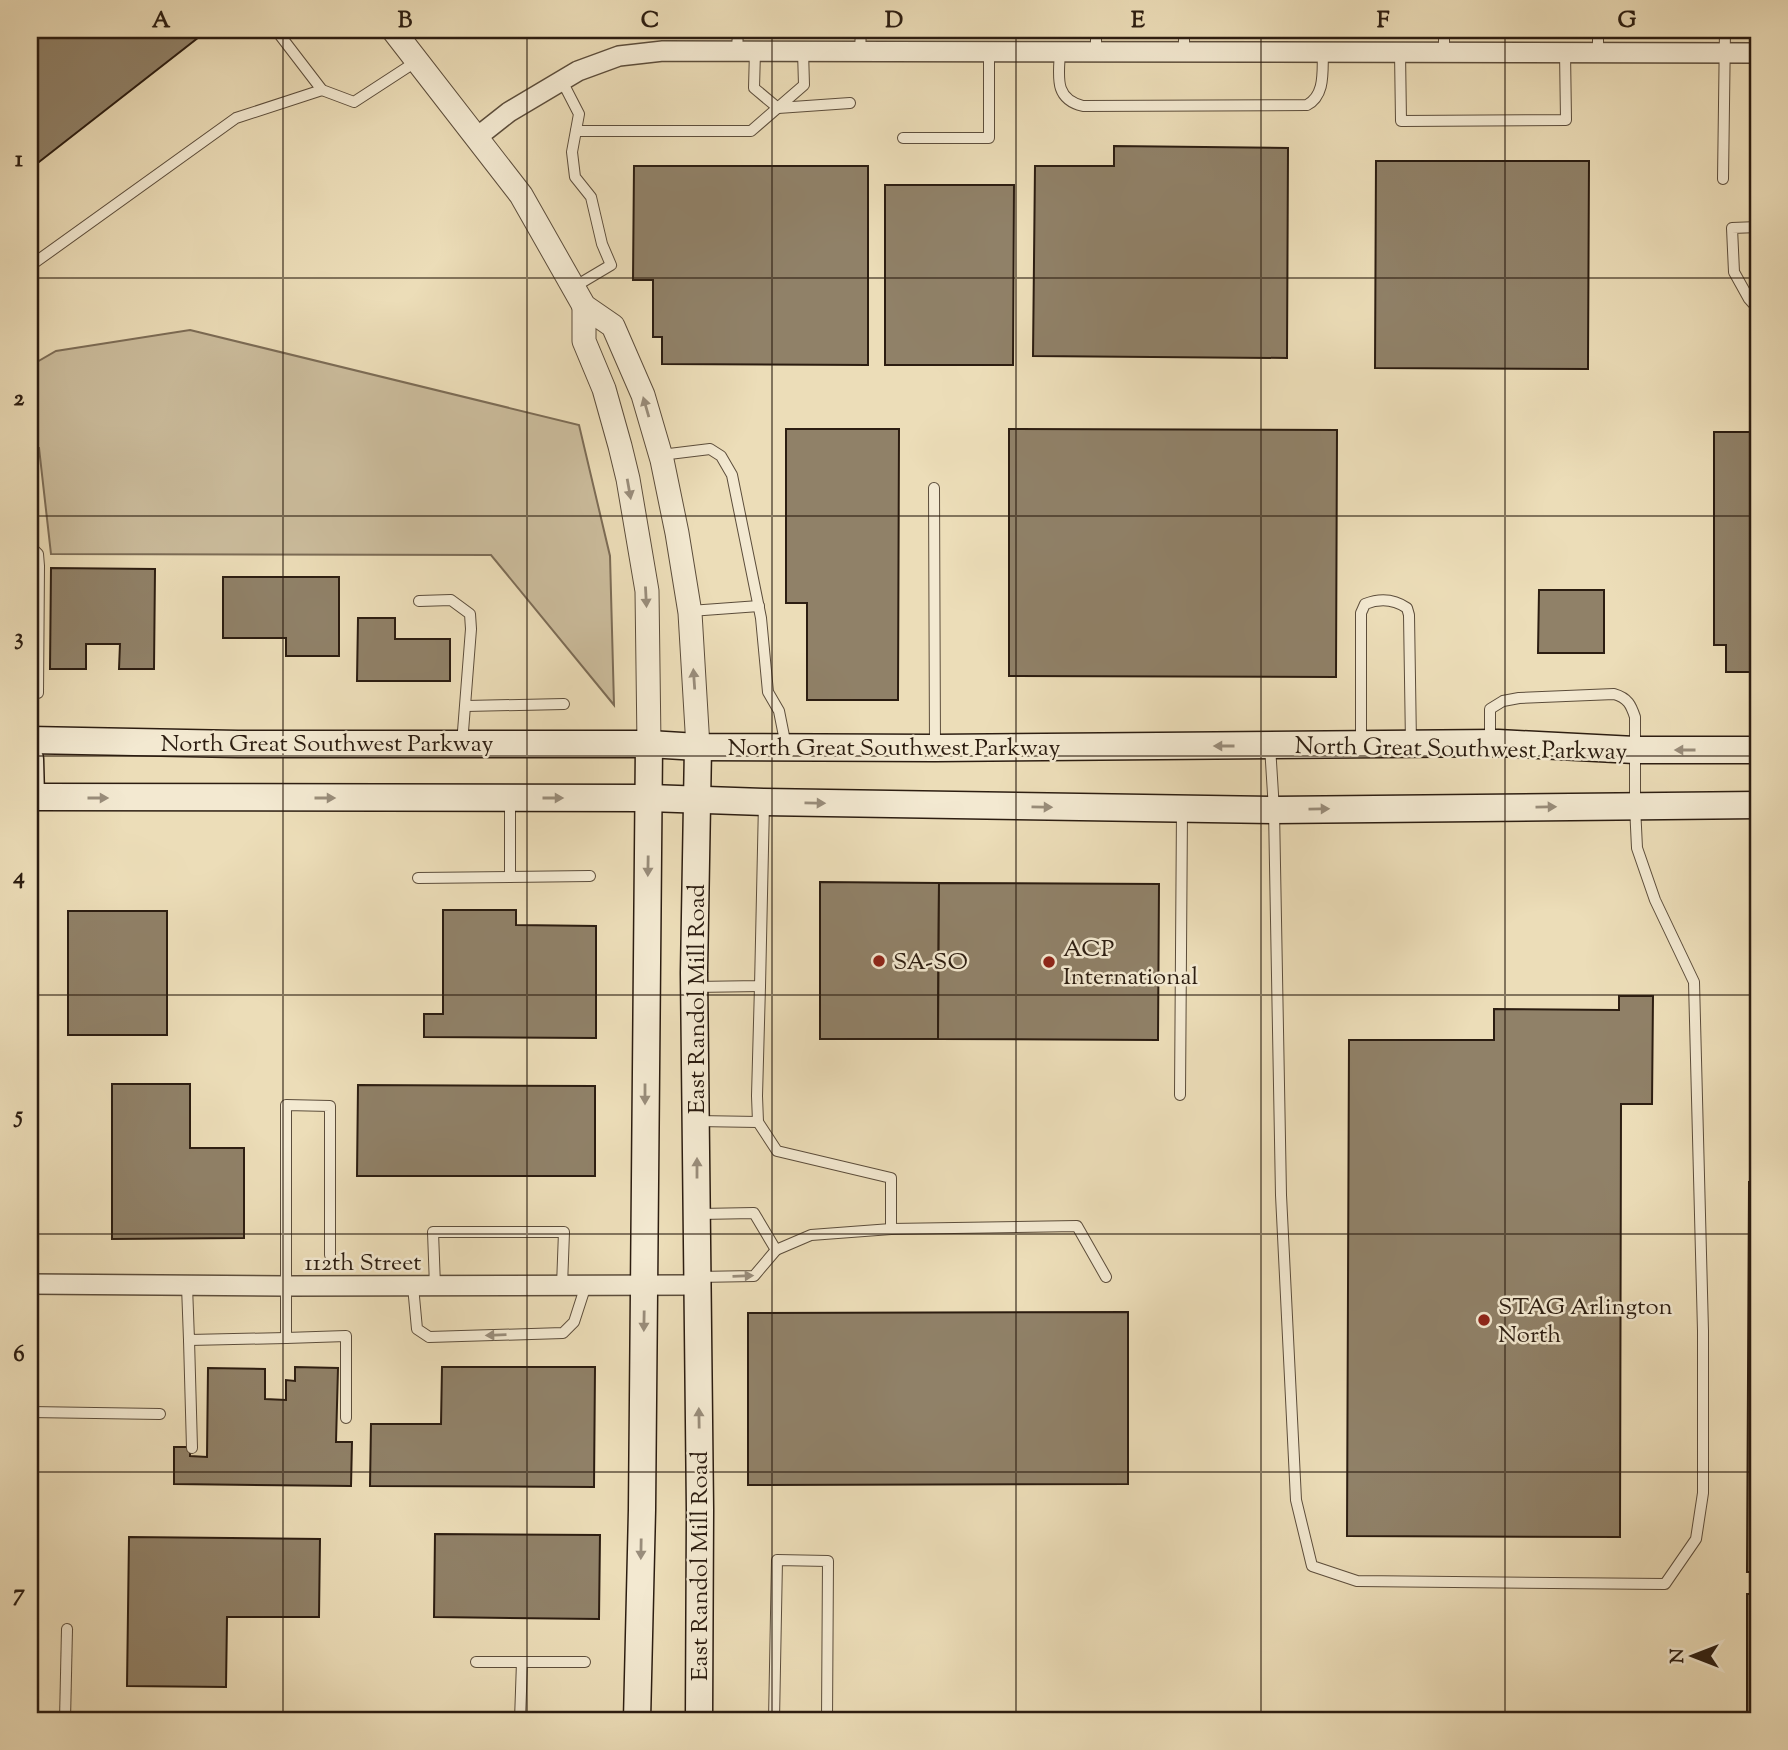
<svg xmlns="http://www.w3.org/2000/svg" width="1788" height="1750" font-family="'Sorts Mill Goudy',serif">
<rect width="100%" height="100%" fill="#ecddb8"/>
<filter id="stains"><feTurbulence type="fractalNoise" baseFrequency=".00286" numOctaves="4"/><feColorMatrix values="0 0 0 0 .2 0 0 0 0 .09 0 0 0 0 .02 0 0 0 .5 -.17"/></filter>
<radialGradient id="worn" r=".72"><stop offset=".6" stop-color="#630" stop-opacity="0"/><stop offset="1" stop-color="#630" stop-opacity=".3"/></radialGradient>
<!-- green -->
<path fill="#cbbc9c" stroke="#7c6c56" stroke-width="2" d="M 190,330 L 579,425 L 610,556 L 614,705 L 491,555 L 51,554 L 39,448 L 30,448 L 30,366 L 56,351 Z"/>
<!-- building -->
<g fill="#908168" stroke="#2c1d11" stroke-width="2">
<path d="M 30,30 L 208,30 L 30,169 Z"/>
<path d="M 1114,146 L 1288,148 L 1287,358 L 1033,356 L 1035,166 L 1114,166 Z"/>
<path d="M 1376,161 L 1589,161 L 1588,369 L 1375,368 Z"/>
<path d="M 634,166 L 868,166 L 868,365 L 662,364 L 662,337 L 653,337 L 653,280 L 633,280 Z"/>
<path d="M 885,185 L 1014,185 L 1013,365 L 885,365 Z"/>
<path d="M 786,429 L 899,429 L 898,700 L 807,700 L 807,603 L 786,603 Z"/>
<path d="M 1009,429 L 1337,430 L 1336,677 L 1009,676 Z"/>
<path d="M 1714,432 L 1758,432 L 1758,672 L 1726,672 L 1726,645 L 1714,645 Z"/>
<path d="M 51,568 L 155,569 L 154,669 L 119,669 L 120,644 L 86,644 L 86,669 L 50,669 Z"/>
<path d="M 30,572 L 34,572 L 34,637 L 30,636 Z"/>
<path d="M 223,577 L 339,577 L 339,656 L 286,656 L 286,638 L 223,638 Z"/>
<path d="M 1539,590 L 1604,590 L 1604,653 L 1538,653 Z"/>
<path d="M 358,618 L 395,618 L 395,639 L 450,639 L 450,681 L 357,681 Z"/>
<path d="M 820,882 L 939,883 L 938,1039 L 820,1039 Z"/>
<path d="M 939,883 L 1159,884 L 1158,1040 L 938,1039 Z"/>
<path d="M 443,910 L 516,910 L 516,925 L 596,926 L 596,1038 L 424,1037 L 424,1014 L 443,1014 Z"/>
<rect x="68" y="911" width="99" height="124"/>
<rect x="1750" y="917" width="8" height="200"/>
<path d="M 1619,996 L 1653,996 L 1652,1104 L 1621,1104 L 1620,1537 L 1347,1536 L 1349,1040 L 1494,1040 L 1494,1009 L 1619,1010 Z"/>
<path d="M 112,1084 L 190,1084 L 190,1148 L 244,1148 L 244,1238 L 112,1239 Z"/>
<path d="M 358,1085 L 595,1086 L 595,1176 L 357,1176 Z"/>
<path d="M 1749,1182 L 1758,1182 L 1758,1572 L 1747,1572 Z"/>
<path d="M 1128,1312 L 1128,1484 L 748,1485 L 748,1313 Z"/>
<path d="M 295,1367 L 338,1368 L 336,1442 L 352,1442 L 351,1486 L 174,1484 L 174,1447 L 190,1447 L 190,1456 L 207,1457 L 208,1368 L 265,1369 L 265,1399 L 286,1400 L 286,1380 L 295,1381 Z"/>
<path d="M 442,1367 L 595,1367 L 594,1487 L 370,1486 L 371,1424 L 441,1424 Z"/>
<rect x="30" y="1532" width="2" height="154"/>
<path d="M 435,1534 L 600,1535 L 599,1619 L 434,1617 Z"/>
<path d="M 129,1537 L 320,1539 L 319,1617 L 227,1617 L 226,1687 L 127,1686 Z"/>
<rect x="1747" y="1594" width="11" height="126"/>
</g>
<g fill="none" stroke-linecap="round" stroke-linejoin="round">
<defs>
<g id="service">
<path d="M 276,30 L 322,90 L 354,102 L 417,61"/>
<path d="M 1096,30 L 1096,52"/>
<path d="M 1444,30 L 1444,52"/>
<path d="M 737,51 L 738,30"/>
<path d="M 755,51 L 754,88 L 778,108 L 850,103"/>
<path d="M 860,51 L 861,30"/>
<path d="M 1060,51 C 1059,75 1053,99 1083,106 L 1307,105 C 1326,95 1322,70 1323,52"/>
<path d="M 1184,52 L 1184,30"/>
<path d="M 1400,52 L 1401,121 L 1566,120 L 1565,52"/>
<path d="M 1598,52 L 1598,30"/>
<path d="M 562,81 L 579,114 L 572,152 L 575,177 L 591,197 L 602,244 L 611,265 L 574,287"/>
<path d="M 576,131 L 751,131 L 804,85 L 803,51"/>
<path d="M 903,138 L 989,138 L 989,51"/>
<path d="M 1723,179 L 1725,30"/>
<path d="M 1758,227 L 1732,228 L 1734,272 L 1749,299 L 1758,309"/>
<path d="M 30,266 L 236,118 L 322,90"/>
<path d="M 661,455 L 710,449 L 721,456 L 732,475 L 761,618 L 768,692 L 779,711 L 786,746"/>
<path d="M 934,488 L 935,747"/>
<path d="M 30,546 L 38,554 L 39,566 L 38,693 L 30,693"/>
<path d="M 419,601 L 451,600 L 470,614 L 471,629 L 462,744"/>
<path d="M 690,611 L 759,606"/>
<path d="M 466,706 L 564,704"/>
<path d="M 1361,744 L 1361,613 L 1365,604 C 1380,598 1394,599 1407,608 L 1409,615 L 1411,744"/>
<path d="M 1270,746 L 1274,810 L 1281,1195 L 1296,1500 L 1312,1566 L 1357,1581 L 1665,1584 L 1696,1539 L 1703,1493 L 1703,1331 L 1694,982 L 1655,900 L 1637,848 L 1635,806 L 1635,717 C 1631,705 1628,698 1614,694 L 1519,698 L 1503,701 L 1490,709 L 1490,743"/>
<path d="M 510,800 L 510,877"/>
<path d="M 30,818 L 31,798"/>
<path d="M 418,878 L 590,876"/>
<path d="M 760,986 L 757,1096 L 758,1122 L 777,1151 L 891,1178 L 891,1229"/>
<path d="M 695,987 L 760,986 L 764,803"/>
<path d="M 1180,1095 L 1182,809"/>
<path d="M 697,1121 L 758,1122"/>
<path d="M 700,1214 L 754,1213 L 776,1250"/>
<path d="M 330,1255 L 330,1106 L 286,1105 L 286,1338 L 346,1336 L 346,1418"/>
<path d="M 697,1277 L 754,1276 L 776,1250 L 811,1235 L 891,1229 L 1077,1226 L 1106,1277"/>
<path d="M 187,1286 L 189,1340 L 286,1338"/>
<path d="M 413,1286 L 417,1329 L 429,1337 L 563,1333 L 574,1322 L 586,1285"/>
<path d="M 435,1286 L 433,1232 L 564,1232 L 562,1286"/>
<path d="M 189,1340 L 192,1448"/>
<path d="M 30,1412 L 160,1414"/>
<path d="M 476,1662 L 522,1662 L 520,1720"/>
<path d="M 522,1662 L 585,1662"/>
<path d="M 65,1720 L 67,1629"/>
<path d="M 774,1720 L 777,1560 L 828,1561 L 827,1720"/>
</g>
<g id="minor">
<path d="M 476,138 L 509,112 L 578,71 L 619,56 L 663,51 L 1758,53"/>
<path d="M 30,1284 L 286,1286 L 697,1285"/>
</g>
<g id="tertiary">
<path d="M 393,30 L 521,195 L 584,306 L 613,326 L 643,395 L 662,460 L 677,533 L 690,613 L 698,747"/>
<path d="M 584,306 L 584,341 L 604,389 L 620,446 L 628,479 L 647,591 L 649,744"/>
</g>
<g id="secondary">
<path d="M 30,740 L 238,744 L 649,744 L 698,747 L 935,748 L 1498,743 L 1635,750 L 1758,750"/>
<path d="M 698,747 L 694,973 L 700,1510 L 699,1720"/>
<path d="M 30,759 L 31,797"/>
<path d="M 30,797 L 649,798 L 764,802 L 1274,810 L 1758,805"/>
<path d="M 637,1720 L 642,1510 L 649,744"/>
</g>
</defs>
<!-- service casing -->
<use href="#service" stroke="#5c4d3b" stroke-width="12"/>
<!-- minor casing -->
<use href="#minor" stroke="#5c4d3b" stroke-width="22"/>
<!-- tertiary casing -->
<use href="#tertiary" stroke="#5c4d3b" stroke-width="25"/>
<!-- secondary casing -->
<use href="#secondary" stroke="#2c1d11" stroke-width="29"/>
<!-- service -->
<use href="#service" stroke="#f3e9d1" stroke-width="10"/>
<!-- minor -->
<use href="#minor" stroke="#f3e9d1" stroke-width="19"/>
<!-- tertiary -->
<use href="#tertiary" stroke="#f3e9d1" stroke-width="23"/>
<!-- secondary -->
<use href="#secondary" stroke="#f3e9d1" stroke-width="26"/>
</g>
<!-- one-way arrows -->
<defs><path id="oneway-solid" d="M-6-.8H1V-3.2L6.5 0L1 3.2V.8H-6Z" transform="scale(1.75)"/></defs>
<g fill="#998d7b">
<use href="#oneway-solid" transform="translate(646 407) rotate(-106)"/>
<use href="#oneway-solid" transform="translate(629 489) rotate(80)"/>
<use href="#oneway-solid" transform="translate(646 597) rotate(87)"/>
<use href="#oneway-solid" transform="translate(694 679) rotate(-94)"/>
<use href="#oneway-solid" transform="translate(1224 746) rotate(180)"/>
<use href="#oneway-solid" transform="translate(1685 750) rotate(180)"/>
<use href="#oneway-solid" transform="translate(98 798)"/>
<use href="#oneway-solid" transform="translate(325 798)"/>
<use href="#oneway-solid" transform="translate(553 798)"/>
<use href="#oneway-solid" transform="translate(815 803) rotate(1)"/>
<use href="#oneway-solid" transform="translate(1042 807) rotate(1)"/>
<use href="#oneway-solid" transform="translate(1546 807) rotate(-1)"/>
<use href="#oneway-solid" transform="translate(1319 809) rotate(-1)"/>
<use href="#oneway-solid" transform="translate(648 866) rotate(91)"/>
<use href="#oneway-solid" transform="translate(645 1094) rotate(90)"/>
<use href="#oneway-solid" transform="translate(697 1168) rotate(-90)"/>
<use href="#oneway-solid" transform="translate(743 1276) rotate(-2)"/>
<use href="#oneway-solid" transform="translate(644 1321) rotate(91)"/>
<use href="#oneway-solid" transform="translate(496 1335) rotate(178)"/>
<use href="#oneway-solid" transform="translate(699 1418) rotate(-91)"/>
<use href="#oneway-solid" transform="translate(641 1549) rotate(91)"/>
</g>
<!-- grid -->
<path fill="none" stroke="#2c1d11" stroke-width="2" stroke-opacity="0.55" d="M 283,30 L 283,1720M 527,30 L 527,1720M 772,30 L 772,1720M 1016,30 L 1016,1720M 1261,30 L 1261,1720M 1505,30 L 1505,1720M 30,278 L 1758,278M 30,516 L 1758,516M 30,756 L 1758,756M 30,995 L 1758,995M 30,1234 L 1758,1234M 30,1472 L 1758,1472"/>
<!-- markers -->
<g fill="#8f2418" stroke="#f3e9d1" stroke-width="2.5">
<circle cx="879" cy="961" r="7"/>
<circle cx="1049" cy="962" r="7"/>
<circle cx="1484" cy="1320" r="7"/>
</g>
<g text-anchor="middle" stroke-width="5" stroke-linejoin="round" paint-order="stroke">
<!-- street labels -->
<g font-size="24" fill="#2c1d11" stroke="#f3e9d1">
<text x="327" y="751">North Great Southwest Parkway</text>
<text x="894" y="755">North Great Southwest Parkway</text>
<text transform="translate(1461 748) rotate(1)" y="8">North Great Southwest Parkway</text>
<text transform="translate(696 999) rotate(-90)" y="8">East Randol Mill Road</text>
<text x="363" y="1270">112th Street</text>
<text transform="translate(699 1566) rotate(-90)" y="8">East Randol Mill Road</text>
</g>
<!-- poi labels -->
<g font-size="24" fill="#2c1d11" stroke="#f3e9d1" text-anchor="start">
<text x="1063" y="956">ACP<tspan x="1063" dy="28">International</tspan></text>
<text x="893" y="969">SA-SO</text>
<text x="1498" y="1314">STAG Arlington<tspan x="1498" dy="28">North</tspan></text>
</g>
</g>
<!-- margin -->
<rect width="1788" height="1750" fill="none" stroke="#ecddb8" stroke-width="77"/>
<!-- north arrow -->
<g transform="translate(1693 1656) rotate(270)" stroke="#f3e9d1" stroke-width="5" paint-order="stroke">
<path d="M0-5L12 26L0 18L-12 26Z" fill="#2c1d11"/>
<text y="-10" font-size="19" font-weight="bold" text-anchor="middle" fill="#2c1d11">N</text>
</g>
<rect x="38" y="38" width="1712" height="1674" fill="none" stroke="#2c1d11" stroke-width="2.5"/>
<g font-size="23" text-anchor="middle" font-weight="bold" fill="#2c1d11">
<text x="161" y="27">A</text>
<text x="405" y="27">B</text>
<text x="650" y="27">C</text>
<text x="894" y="27">D</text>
<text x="1138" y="27">E</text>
<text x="1383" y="27">F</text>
<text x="1627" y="27">G</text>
<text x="19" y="166">1</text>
<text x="19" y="405">2</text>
<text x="19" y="644">3</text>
<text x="19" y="883">4</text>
<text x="19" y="1122">5</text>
<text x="19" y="1361">6</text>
<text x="19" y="1600">7</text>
</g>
<rect width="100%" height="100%" filter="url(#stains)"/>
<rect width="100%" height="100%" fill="url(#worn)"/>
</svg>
